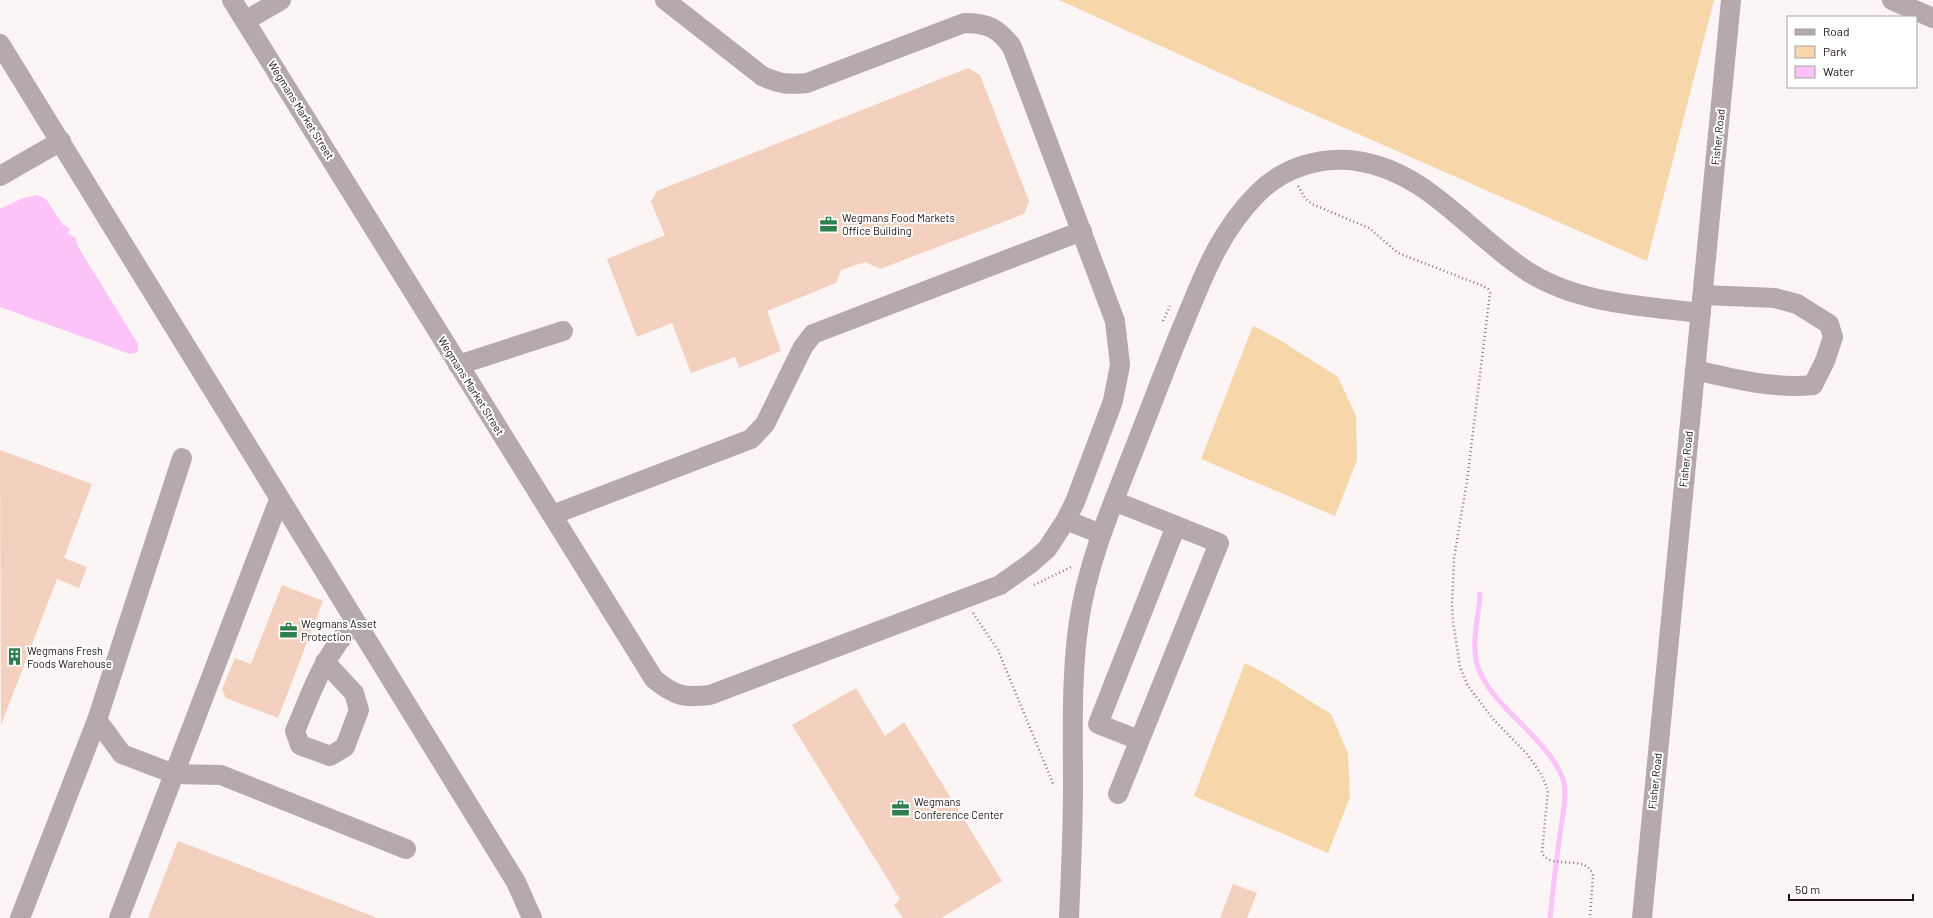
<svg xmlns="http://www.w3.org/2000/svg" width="1933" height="918" font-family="Barlow,sans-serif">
<rect width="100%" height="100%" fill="#fcf5f5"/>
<!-- green -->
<g fill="#f7d6a9">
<path d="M 1059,0 L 1714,0 L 1647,261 L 1249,86 Z"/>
<path d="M 1253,326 L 1280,340 L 1338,377 L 1356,416 L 1357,460 L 1335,516 L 1201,459 Z"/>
<path d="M 1245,663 L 1272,677 L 1331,714 L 1348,753 L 1350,797 L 1328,853 L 1194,796 Z"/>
</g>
<!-- water -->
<path fill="#fcc3f8" d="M 37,195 L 46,199 L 63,225 L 70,228 L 68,234 L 76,238 L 77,245 L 138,344 L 138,352 L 130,354 L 0,307 L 0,209 L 23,198 Z"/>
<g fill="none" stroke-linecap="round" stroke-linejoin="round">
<!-- stream -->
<path stroke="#fcc3f8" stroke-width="5" d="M 1480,594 C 1479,616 1471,642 1477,664 C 1488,705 1548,737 1563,779 C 1568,793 1562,819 1560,834 C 1556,862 1553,890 1550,918"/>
</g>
<!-- building -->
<g fill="#f4d0be">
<path d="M 968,68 L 980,75 L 1029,201 L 1024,214 L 880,269 L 865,262 L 841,270 L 836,283 L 767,311 L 781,351 L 739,368 L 735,357 L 691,373 L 672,323 L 637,337 L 607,259 L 665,235 L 651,202 L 657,191 Z"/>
<path d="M 0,450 L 92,484 L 64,558 L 87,567 L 79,588 L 57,579 L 1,725 Z"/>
<path d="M 282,585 L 323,601 L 278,718 L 226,698 L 222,689 L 235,658 L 251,664 Z"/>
<path d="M 856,688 L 885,736 L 904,722 L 1002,881 L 941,918 L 903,918 L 894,905 L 900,899 L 792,725 Z"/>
<path d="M 178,841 L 375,917 L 375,918 L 148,918 Z"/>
<path d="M 1233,884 L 1257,893 L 1247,918 L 1220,918 Z"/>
</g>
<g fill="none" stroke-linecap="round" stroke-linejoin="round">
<!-- path -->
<g stroke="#857c7c" stroke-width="2.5" stroke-dasharray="1 3" stroke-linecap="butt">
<path d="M 1298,186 L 1305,198 L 1312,204 L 1369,228 L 1398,253 L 1483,286 L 1488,289 L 1490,293 L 1467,481 L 1454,558 L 1452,606 L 1453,621 L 1460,667 L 1468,686 L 1493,719 L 1527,754 L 1541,774 L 1548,790 L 1542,853 C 1552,871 1586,853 1593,875 L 1590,918"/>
<path d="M 1163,321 L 1170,306"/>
<path d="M 1034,585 L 1071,567"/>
<path d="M 973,613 L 998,650 L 1054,786"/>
</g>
<!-- minor -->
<g stroke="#b6a9ae" stroke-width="20">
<path d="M 232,0 L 654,679 C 675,696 683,698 710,695 L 1000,585 L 1031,563 L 1047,549 L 1066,520 L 1075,502 L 1113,401 L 1120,365 L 1115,321 L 1012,47 C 998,28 988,23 964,23 L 807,83 C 788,85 780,84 762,76 L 665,0"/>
<path d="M 1892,0 L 1933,18"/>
<path d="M 245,21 L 281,0"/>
<path d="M 0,44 L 516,882 L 532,918"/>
<path d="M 0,176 L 61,141"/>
<path d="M 458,365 L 563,331"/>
<path d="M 1695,370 C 1733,379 1774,389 1813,385 L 1825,361 L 1833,337 L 1829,324 L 1797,304 L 1775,298 L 1703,295"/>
<path d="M 182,458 L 97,720 L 122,754 L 174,774 L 221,775 L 406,849"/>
<path d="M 1114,501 L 1219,543 L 1118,794"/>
<path d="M 552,515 L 751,439 L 765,424 L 803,347 L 813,334 L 1082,231"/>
<path d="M 1066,520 L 1101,534"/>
<path d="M 325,662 L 354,693 L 359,710 L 345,747 L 330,756 L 300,745 L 295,731 C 312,691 324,654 355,623"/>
<path d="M 1139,740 L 1098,724 L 1176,526"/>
<path d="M 20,918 L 97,720"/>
<path d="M 119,918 L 279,500"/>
<path d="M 1069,918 C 1071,874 1073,829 1073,785 C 1073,731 1071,675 1079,621 C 1089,554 1118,492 1142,429 C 1156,394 1169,358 1184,323 C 1204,274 1220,231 1258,193 C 1284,167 1321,156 1357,161 C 1428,171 1472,237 1530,273 C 1581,304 1643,306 1701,313"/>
<path d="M 1642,918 L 1731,0"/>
</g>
</g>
<!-- icons -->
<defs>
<symbol id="office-bare" viewBox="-9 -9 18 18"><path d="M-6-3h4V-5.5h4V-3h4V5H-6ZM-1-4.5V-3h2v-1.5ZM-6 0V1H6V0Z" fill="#2f7e4e" stroke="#fff" stroke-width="2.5" paint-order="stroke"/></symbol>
<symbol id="building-bare" viewBox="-9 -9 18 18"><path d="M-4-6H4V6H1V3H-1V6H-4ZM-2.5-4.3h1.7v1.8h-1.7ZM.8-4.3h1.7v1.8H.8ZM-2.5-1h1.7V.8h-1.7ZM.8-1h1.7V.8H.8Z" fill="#2f7e4e" stroke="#fff" stroke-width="2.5" paint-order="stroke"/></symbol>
</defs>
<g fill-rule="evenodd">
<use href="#office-bare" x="816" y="212" width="25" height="25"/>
<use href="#office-bare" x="276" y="618" width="25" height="25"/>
<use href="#building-bare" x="2" y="644" width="25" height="25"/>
<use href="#office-bare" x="888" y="796" width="25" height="25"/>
</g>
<g text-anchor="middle" stroke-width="4" stroke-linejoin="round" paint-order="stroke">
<!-- street labels -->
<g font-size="11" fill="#1e1313" stroke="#fff">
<text transform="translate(301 110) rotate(58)" y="4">Wegmans Market Street</text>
<text transform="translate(1718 137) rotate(-84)" y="4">Fisher Road</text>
<text transform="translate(471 386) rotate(58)" y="4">Wegmans Market Street</text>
<text transform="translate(1686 459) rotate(-84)" y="4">Fisher Road</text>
<text transform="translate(1655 781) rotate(-84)" y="4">Fisher Road</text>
</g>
<!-- poi labels -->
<g font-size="11" fill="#1e1313" stroke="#fff" text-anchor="start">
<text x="842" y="222">Wegmans Food Markets<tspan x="842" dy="13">Office Building</tspan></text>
<text x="301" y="628">Wegmans Asset<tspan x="301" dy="13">Protection</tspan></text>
<text x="27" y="655">Wegmans Fresh<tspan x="27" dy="13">Foods Warehouse</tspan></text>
<text x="914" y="806">Wegmans<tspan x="914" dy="13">Conference Center</tspan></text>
</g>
</g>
<!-- legend -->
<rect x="1787" y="16" width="130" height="72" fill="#ffffff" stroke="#a5a1a1"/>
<rect x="1795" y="29" width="20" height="6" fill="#b6a9ae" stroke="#a5a1a1"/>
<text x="1823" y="36" font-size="12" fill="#1e1313">Road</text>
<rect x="1795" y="46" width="20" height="12" fill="#f7d6a9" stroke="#a5a1a1"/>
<text x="1823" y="56" font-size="12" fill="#1e1313">Park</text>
<rect x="1795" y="66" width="20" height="12" fill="#fcc3f8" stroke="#a5a1a1"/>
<text x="1823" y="76" font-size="12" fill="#1e1313">Water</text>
<!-- scale -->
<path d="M1789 894v6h124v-6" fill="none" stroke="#1e1313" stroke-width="2"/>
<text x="1795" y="894" font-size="12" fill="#1e1313" stroke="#ffffff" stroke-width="3" paint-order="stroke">50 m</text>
</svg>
